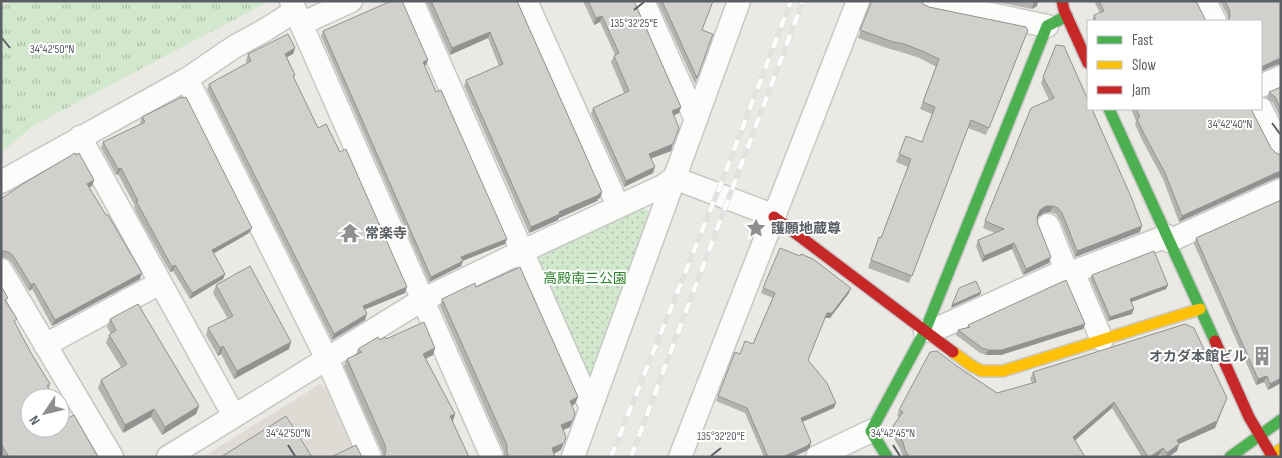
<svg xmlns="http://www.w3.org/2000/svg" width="1282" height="458" font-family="'Sofia Sans Condensed','Noto Sans JP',sans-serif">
<defs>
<pattern id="grass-tufts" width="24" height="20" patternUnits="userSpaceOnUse" patternTransform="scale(1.25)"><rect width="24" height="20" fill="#d2e8cd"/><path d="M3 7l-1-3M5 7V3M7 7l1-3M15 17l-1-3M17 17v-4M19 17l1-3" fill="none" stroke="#adbfaa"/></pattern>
<pattern id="park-dots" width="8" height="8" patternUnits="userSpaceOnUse" patternTransform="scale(1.25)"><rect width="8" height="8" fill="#d2e8cd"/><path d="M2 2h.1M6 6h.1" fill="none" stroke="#adbfaa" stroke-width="1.8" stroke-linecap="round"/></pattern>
</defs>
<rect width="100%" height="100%" fill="#ebe9e4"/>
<!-- education -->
<path fill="#dedbd4" d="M 320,384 L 328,388 L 358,457 L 203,457 Z"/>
<!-- grass -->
<path fill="url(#grass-tufts)" d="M 15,1 L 269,1 L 33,126 L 1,153 L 1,6 Z"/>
<!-- park -->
<path fill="url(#park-dots)" d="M 641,207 L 651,213 L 591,375 L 586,375 L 535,266 L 538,257 Z"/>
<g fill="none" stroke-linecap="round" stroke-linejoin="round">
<defs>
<g id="street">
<path d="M 291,1 L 492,457"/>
<path d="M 412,1 L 591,408"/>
<path d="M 526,1 L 618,206"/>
<path d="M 643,1 L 696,120"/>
<path d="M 929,1 L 1047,26"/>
<path d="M 1205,1 L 1215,21"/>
<path d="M 301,24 L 351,1"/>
<path d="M 187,79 L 327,359 L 370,457"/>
<path d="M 1261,86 L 1281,77"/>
<path d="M 1261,109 L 1281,148"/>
<path d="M 80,137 L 234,416"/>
<path d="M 674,178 L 767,213 L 774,217"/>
<path d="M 1,182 L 187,79 L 234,47 L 265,30 L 295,11"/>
<path d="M 1048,225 L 1066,270"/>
<path d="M 1169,241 L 1281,190"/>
<path d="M 1,270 L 112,457"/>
<path d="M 1073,272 L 1102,340"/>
<path d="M 925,331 L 943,326 L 1066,270 L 1073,272 L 1167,236"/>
<path d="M 45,345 L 160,283"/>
<path d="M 168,457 L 422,300 L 521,252 L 663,186 L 674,178"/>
<path d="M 573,457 L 739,1"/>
<path d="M 680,457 L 858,1"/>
<path d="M 817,457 L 871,431"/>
</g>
<g id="fast">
<path d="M 1109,109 L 1215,341"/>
<path d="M 887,457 L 871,431 L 925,331 L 1047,26 L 1067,16"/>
<path d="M 1230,457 L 1281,420"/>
</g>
<g id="slow">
<path d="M 953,352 L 972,366 L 982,371 L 1003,371 L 1200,309"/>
<path d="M 1269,457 L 1281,449"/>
</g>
<g id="jam">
<path d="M 1062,1 L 1064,10 L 1088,63"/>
<path d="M 774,217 L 953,352"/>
<path d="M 1215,341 L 1249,417 L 1272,456"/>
</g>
</defs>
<!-- street casing -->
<use href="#street" stroke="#c7c7c7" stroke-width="25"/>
<!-- fast casing -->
<use href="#fast" stroke="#c8c8c8" stroke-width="14"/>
<!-- slow casing -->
<use href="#slow" stroke="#c8c8c8" stroke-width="14"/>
<!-- jam casing -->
<use href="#jam" stroke="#c8c8c8" stroke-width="14"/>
<!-- street -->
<use href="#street" stroke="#fcfcfb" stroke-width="22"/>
<!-- fast -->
<use href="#fast" stroke="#4caf50" stroke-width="11"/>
<!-- slow -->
<use href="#slow" stroke="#ffc107" stroke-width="11"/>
<!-- jam -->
<use href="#jam" stroke="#c62828" stroke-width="11"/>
<defs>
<g id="rail">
<path d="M 611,457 L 722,181 L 791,1"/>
<path d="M 631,457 L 803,1"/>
</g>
</defs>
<!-- rail casing -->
<use href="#rail" stroke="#e2e2e1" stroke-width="5.5"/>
<!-- rail -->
<use href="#rail" stroke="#fff" stroke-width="4" stroke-dasharray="11" stroke-linecap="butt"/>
</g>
<!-- wall -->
<g fill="#b4b3b0">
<path d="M 426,1 L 517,1 L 602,192 L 600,198 L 598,199 L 597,201 L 559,218 L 558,220 L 529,233 L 464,86 L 466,80 L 499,66 L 488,38 L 450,55 Z"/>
<path d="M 583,1 L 634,1 L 681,107 L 679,113 L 674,115 L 671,151 L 651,158 L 653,173 L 624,187 L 591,114 L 593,108 L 624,93 L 611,62 L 614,56 L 615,55 L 600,22 L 594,25 Z"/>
<path d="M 657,1 L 713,1 L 702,30 L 713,34 L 695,84 Z"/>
<path d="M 872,1 L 923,4 L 929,7 L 1028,30 L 986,135 L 968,128 L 909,283 L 868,268 L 879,237 L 881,238 L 908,167 L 896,162 L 906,136 L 922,142 L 932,114 L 920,109 L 936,67 L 920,58 L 901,52 L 890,49 L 858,38 Z"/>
<path d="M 993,1 L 1038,1 L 1037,6 L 1032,9 Z"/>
<path d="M 1096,1 L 1196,1 L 1206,21 L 1092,21 L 1094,15 L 1100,13 L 1095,3 Z"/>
<path d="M 1220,1 L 1281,1 L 1281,64 L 1276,65 L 1261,21 L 1228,21 L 1227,15 Z"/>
<path d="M 323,31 L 428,60 L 426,65 L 424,65 L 436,92 L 505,244 L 463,261 L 461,266 L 429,282 L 321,36 Z"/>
<path d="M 1056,45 L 1140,232 L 1075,257 L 1060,220 L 1056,214 L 1050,212 L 1044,213 L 1038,217 L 1037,218 L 1038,224 L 1049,263 L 1023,275 L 1012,249 L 982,262 L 976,246 L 978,240 L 995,233 L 983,228 L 985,221 L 1049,100 L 1041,83 Z"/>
<path d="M 295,48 L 293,54 L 287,57 L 295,75 L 294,78 L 318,128 L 405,293 L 364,310 L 365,320 L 332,340 L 207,90 L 209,84 L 247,64 L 246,60 L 248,54 Z"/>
<path d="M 1281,87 L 1281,119 L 1273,103 L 1267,98 L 1269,92 Z"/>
<path d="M 1131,109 L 1251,109 L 1271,148 L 1276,153 L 1281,155 L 1281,177 L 1276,178 L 1179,222 L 1163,179 L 1142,140 L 1135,124 L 1136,121 Z"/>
<path d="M 142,117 L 249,233 L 213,254 L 225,274 L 223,279 L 190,299 L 173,271 L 170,272 L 138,216 L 134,207 L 135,206 L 118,174 L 116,175 L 101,148 L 103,142 L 141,124 L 140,122 Z"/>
<path d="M 94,180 L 92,186 L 89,187 L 140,279 L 52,326 L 32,289 L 29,291 L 12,263 L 8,259 L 1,257 L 1,199 Z"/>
<path d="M 1281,200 L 1281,383 L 1268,390 L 1264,382 L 1256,385 L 1194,244 L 1196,238 Z"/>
<path d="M 1092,275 L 1168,285 L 1166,289 L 1132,302 L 1132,314 L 1108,321 L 1090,279 Z"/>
<path d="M 216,285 L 291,342 L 289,349 L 234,379 L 221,354 L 218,356 L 206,335 L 208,328 L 228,319 L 213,293 Z"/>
<path d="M 1,286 L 7,303 L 15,324 L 31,353 L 50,384 L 49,388 L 51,392 L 50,394 L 67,419 L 98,457 L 3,457 L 1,454 Z"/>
<path d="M 476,287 L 578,397 L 575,404 L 572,406 L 575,413 L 570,427 L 563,430 L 561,450 L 554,454 L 555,457 L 504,457 L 504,452 L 440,306 L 442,299 Z"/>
<path d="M 763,288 L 849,293 L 830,318 L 825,318 L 808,360 L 834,408 L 803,422 L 810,447 L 806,451 L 792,457 L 764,457 L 745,413 L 716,401 L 735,352 L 740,354 L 753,344 L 773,298 L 761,293 Z"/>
<path d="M 110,319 L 199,406 L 196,414 L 162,435 L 151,417 L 123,433 L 98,388 L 101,380 L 121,367 L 106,343 L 109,335 L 111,334 L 107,327 Z"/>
<path d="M 1085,324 L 1083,329 L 1001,355 L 986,355 L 980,353 L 956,335 L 958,330 L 967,328 L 968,325 Z"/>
<path d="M 386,339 L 435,348 L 433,355 L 426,359 L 455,414 L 452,421 L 469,457 L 383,457 L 382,452 L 344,366 L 347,359 L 356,355 L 358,349 L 380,340 Z"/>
<path d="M 958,367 L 997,393 L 1032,383 L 1030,379 L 1033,372 L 1227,398 L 1215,428 L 1179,444 L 1177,451 L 1168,457 L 1162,457 L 1160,454 L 1157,457 L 1142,457 L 1112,408 L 1075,440 L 1085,457 L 903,457 L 900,449 L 891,433 L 893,426 L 899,417 L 897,416 L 899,410 Z"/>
</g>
<!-- shaded-wall -->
<g fill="#929290">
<path d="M 1036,1 L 1038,1 L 1037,6 L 1032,9 L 1034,2 Z"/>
<path d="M 602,16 L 600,22 L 594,25 L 596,18 Z"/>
<path d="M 490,32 L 488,38 L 450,55 L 452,48 Z"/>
<path d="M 295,48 L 293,54 L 283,59 L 285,54 Z"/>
<path d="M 1278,59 L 1281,59 L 1281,64 L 1276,65 L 1261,72 L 1261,67 Z"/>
<path d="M 428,60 L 426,65 L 421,67 L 423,62 Z"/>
<path d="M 681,107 L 679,113 L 670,117 L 672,111 Z"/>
<path d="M 673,144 L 671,151 L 647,160 L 649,154 Z"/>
<path d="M 655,167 L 653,173 L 624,187 L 626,181 Z"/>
<path d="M 121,168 L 118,174 L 116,175 L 118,169 Z"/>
<path d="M 1278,172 L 1281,172 L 1281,177 L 1276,178 L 1179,222 L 1182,216 Z"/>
<path d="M 94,180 L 92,186 L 85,190 L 87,184 Z"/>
<path d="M 602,192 L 600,198 L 598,199 L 597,201 L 559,218 L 558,220 L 529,233 L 531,227 L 559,212 Z"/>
<path d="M 1046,206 L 1053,206 L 1050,212 L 1044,213 L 1038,217 L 1035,224 L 1040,210 Z"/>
<path d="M 1142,226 L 1140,232 L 1075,257 L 1077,251 Z"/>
<path d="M 252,228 L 249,233 L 209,256 L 212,250 Z"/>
<path d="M 507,239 L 505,244 L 459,262 L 461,257 Z"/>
<path d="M 1014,243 L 1012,249 L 982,262 L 984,256 Z"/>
<path d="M 1051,257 L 1049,263 L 1023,275 L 1026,269 Z"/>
<path d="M 463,261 L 461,266 L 429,282 L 431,277 Z"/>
<path d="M 175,265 L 173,271 L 170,272 L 172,267 Z"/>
<path d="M 142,273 L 140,279 L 52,326 L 55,320 Z"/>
<path d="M 225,274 L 223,279 L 190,299 L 192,293 Z"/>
<path d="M 34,283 L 32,289 L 29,291 L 31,285 Z"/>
<path d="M 1168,285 L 1166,289 L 1129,303 L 1130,299 Z"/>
<path d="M 407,287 L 405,293 L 361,311 L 363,306 Z"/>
<path d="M 851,288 L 849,293 L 830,318 L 825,318 L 827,313 Z"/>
<path d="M 981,292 L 980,295 L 951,308 L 952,305 Z"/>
<path d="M 1134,309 L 1132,314 L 1108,321 L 1110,317 Z"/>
<path d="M 367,314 L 365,320 L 332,340 L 334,334 Z"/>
<path d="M 1085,324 L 1083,329 L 1001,355 L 986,355 L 988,350 Z"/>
<path d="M 291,342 L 289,349 L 234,379 L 237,371 Z"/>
<path d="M 223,346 L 221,354 L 218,356 L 220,348 Z"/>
<path d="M 435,348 L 433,355 L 420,361 L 423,354 Z"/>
<path d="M 1267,376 L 1264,382 L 1256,385 L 1258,379 Z"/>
<path d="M 1281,378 L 1281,383 L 1268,390 L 1270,384 Z"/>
<path d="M 578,397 L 575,404 L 567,408 L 570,401 Z"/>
<path d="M 1227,398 L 1215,428 L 1179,444 L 1177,451 L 1168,457 L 1166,457 L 1167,453 L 1177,440 Z"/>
<path d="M 1114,402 L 1112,408 L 1071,444 L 1073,437 Z"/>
<path d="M 836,403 L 834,408 L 799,423 L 801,418 Z"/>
<path d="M 199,406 L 196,414 L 162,435 L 165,427 Z"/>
<path d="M 154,409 L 151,417 L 123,433 L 125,425 Z"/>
<path d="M 455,414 L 453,421 L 447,423 L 450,416 Z"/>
<path d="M 573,420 L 570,427 L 559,432 L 561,425 Z"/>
<path d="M 811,442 L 810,447 L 806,451 L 792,457 L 783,457 Z"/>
<path d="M 564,443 L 561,450 L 550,455 L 552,448 Z"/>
<path d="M 1163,448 L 1160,454 L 1157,457 L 1150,457 Z"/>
</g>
<!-- building -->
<g fill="#d1d0cd" stroke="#929290">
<path d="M 391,1 L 402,1 L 428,60 L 423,62 L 436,92 L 441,90 L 507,239 L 461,257 L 463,261 L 431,277 L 323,31 Z"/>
<path d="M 431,1 L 517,1 L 602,192 L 599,194 L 599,195 L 559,212 L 560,214 L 531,227 L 466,80 L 503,64 L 490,32 L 452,48 Z"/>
<path d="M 588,1 L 634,1 L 681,107 L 672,111 L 679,128 L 673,144 L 649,154 L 655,167 L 626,181 L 593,108 L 629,91 L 614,56 L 619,53 L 602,16 L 596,18 Z"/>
<path d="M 662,1 L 713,1 L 702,30 L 713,34 L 697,78 Z"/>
<path d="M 872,1 L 922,1 L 923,4 L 929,7 L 1026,27 L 1028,30 L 989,128 L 971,120 L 912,276 L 871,260 L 879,237 L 881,238 L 911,159 L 899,154 L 906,136 L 922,142 L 935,107 L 923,102 L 939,59 L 922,51 L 904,44 L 893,42 L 860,30 Z"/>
<path d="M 1099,1 L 1196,1 L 1206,21 L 1096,21 L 1094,15 L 1104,11 Z"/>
<path d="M 1225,1 L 1281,1 L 1281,59 L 1278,59 L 1261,67 L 1261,21 L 1228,21 L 1230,16 L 1229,9 Z"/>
<path d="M 288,34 L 295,48 L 285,54 L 295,75 L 293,76 L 318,128 L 326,124 L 340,152 L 346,149 L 407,287 L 363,306 L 367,314 L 334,334 L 209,84 L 251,61 L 248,54 Z"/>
<path d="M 1056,45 L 1064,46 L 1088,100 L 1088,109 L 1092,109 L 1132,199 L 1142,226 L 1077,251 L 1062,213 L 1058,208 L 1053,206 L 1046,206 L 1040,210 L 1037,217 L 1038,224 L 1051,257 L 1026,269 L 1014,243 L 984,256 L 978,240 L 1004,229 L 985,221 L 1031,108 L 1054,98 L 1043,77 Z"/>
<path d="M 1281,87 L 1281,109 L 1275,97 L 1269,92 Z"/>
<path d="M 182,97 L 183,98 L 186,97 L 252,228 L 212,250 L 225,274 L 192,293 L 175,265 L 172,267 L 141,210 L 136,201 L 138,201 L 121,168 L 118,169 L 103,142 L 145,122 L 142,117 Z"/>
<path d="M 1136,109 L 1251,109 L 1271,148 L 1276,153 L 1281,155 L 1281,172 L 1278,172 L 1182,216 L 1165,173 L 1144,134 L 1137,119 L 1140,117 Z"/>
<path d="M 75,153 L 76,155 L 79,153 L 94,180 L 87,184 L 106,215 L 108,215 L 142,273 L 55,320 L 34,283 L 31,285 L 14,257 L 10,253 L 4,251 L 1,252 L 1,199 L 21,185 Z"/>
<path d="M 1281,200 L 1281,378 L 1270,384 L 1267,376 L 1258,379 L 1196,238 Z"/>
<path d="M 780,248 L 800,256 L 801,254 L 813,259 L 851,288 L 832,313 L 827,313 L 808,360 L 827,383 L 836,403 L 801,418 L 811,442 L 807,446 L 783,457 L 768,457 L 747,408 L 718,396 L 735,352 L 740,354 L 745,341 L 753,344 L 775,293 L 763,288 Z"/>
<path d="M 1154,251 L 1168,285 L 1130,299 L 1134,309 L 1110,317 L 1092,275 Z"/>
<path d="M 250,266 L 291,342 L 237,371 L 223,346 L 220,348 L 208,328 L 233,316 L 216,285 Z"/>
<path d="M 520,267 L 578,397 L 570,401 L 575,413 L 573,420 L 561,425 L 566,437 L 564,443 L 552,448 L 555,457 L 509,457 L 507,453 L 507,445 L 442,299 L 475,283 L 476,287 Z"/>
<path d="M 1066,280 L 1085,324 L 1002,350 L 988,350 L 982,348 L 958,330 L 970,327 L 968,325 Z"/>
<path d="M 976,281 L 981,292 L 952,305 L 959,288 Z"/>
<path d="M 1,286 L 8,298 L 5,300 L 17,319 L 14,321 L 31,353 L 50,384 L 47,386 L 51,392 L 49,393 L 53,398 L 30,398 L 30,428 L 60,428 L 60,409 L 67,419 L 74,415 L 98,457 L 9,457 L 1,444 Z"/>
<path d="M 138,304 L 199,406 L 165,427 L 154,409 L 125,425 L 101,380 L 127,364 L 109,335 L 116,330 L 110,319 Z"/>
<path d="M 424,322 L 435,348 L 423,354 L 455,414 L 450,416 L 469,457 L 383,457 L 386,452 L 385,445 L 347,359 L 362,352 L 358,349 L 378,337 L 380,340 L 385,337 L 386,339 Z"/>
<path d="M 1185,324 L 1194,328 L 1227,398 L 1217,421 L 1177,440 L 1179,444 L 1167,453 L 1163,448 L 1150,457 L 1148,457 L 1114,402 L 1073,437 L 1085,457 L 909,457 L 905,450 L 903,442 L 893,426 L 903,412 L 899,410 L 930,352 L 937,351 L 958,367 L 997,393 L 1036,382 L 1033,372 Z"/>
<path d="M 286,416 L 312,457 L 221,457 Z"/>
<path d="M 356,445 L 362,457 L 331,457 Z"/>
</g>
<!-- ticks -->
<path fill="none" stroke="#5a5f64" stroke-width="2" d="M 634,10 L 644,2M 2,38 L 10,48M 1272,123 L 1280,134M 288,445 L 295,456M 893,445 L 900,456M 711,456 L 721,448"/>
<!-- icons -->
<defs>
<symbol id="sight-bare" viewBox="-9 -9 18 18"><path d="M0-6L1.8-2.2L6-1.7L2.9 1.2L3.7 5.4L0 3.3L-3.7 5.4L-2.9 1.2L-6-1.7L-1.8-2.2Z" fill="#8d8f91" stroke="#fff" stroke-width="2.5" paint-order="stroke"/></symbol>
<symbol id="temple-bare" viewBox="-9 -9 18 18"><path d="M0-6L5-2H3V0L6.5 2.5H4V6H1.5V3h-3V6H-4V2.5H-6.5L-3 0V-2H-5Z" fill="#8d8f91" stroke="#fff" stroke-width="2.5" paint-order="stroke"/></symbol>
<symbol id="building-bare" viewBox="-9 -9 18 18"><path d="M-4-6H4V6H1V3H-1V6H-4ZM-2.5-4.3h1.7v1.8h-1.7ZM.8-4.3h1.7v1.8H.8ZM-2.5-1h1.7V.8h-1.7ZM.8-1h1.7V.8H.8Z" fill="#8d8f91" stroke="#fff" stroke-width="2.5" paint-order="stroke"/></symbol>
</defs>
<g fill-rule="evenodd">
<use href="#sight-bare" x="742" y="214" width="28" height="28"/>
<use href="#temple-bare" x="336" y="219" width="28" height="28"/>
<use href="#building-bare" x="1248" y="342" width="28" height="28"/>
</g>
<g text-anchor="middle" stroke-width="4" stroke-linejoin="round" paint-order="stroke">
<!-- poi labels -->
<g font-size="14" font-weight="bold" fill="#5a5f64" stroke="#fff" text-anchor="start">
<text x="771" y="233">護願地蔵尊</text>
<text x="365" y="238">常楽寺</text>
<text x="1247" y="361" text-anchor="end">オカダ本館ビル</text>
</g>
<!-- park labels -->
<g font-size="14" fill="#2e822c" stroke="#fff">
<text x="585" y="283">高殿南三公園</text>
</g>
</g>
<g font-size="12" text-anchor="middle" fill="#5a5f64" stroke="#fff" stroke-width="4" stroke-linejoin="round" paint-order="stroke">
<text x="634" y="27">135°32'25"E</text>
<text x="52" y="53">34°42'50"N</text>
<text x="1230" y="128">34°42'40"N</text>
<text x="288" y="437">34°42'50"N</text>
<text x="893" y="437">34°42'45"N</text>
<text x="721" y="440">135°32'20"E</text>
</g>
<!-- border -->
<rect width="1282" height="458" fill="none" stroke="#5a5f64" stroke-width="5"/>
<!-- legend -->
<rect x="1087" y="20" width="175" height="90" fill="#ffffff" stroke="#bdbfc1"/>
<rect x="1097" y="36" width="25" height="8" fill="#4caf50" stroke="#bdbfc1"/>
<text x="1132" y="45" font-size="15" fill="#5a5f64">Fast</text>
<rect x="1097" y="61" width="25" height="8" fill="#ffc107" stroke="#bdbfc1"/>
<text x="1132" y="70" font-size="15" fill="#5a5f64">Slow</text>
<rect x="1097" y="86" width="25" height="8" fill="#c62828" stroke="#bdbfc1"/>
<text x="1132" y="95" font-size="15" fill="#5a5f64">Jam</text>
<!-- north arrow -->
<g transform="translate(45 413) rotate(235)"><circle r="24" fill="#ffffff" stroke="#bdbfc1"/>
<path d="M0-4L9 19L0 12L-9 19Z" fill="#8d8f91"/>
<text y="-8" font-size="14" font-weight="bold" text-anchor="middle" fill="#5a5f64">N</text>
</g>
</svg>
